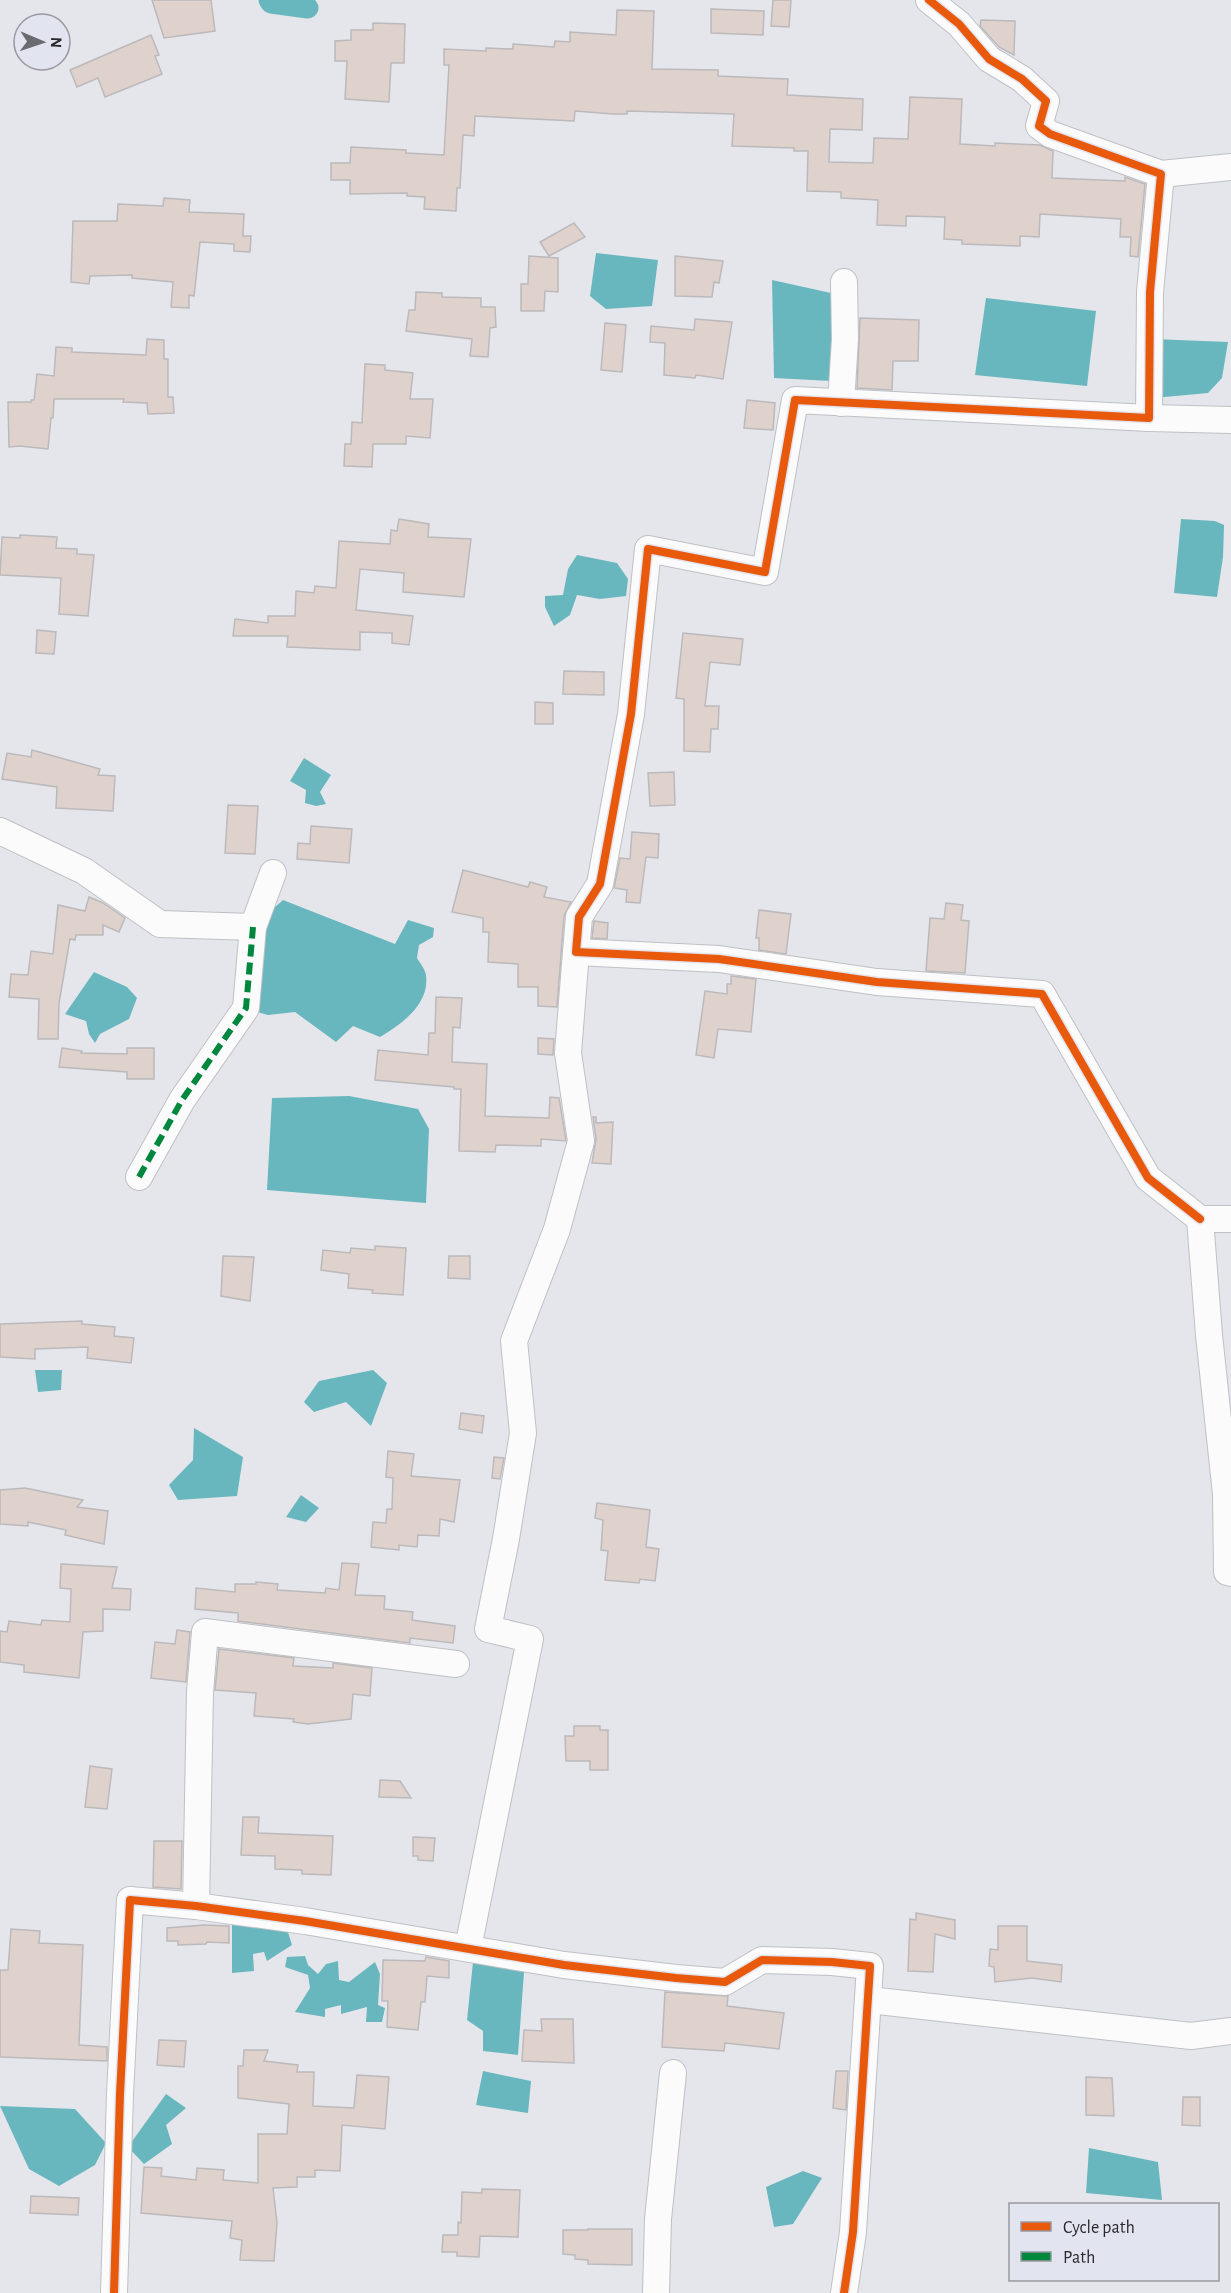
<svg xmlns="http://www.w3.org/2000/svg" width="1231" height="2293" font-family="'Alegreya Sans',sans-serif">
<rect width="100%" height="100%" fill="#e5e6ec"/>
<!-- water -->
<g fill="#69b7be">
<path d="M 596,253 L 658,260 L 652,306 L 606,309 L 590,296 Z"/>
<path d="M 772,280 L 831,293 L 831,381 L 774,378 Z"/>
<path d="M 986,298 L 1096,311 L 1087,386 L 975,375 Z"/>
<path d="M 1153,339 L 1228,342 L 1222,378 L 1208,393 L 1154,398 Z"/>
<path d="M 1181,519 L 1215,521 L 1224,525 L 1223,557 L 1217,597 L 1174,593 Z"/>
<path d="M 577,555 L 617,563 L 628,579 L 626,596 L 600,599 L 577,595 L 570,615 L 554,626 L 545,607 L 545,596 L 563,595 L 568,569 Z"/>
<path d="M 304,758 L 331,775 L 320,792 L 326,804 L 316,806 L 305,803 L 306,790 L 290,781 Z"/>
<path d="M 283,900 L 395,944 L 408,920 L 434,928 L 433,937 L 419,945 L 417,958 C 420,963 425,969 426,975 C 430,1004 402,1024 380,1037 L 353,1026 L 336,1042 L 295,1012 L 268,1015 L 254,1011 L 264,917 Z"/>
<path d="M 94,972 L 127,987 L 137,998 L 129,1019 L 100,1034 L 95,1043 L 89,1034 L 86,1021 L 65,1014 Z"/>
<path d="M 349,1096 L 418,1109 L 429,1129 L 426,1203 L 267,1190 L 272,1098 Z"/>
<path d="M 35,1370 L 62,1370 L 61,1390 L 38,1392 Z"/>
<path d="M 373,1370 L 387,1383 L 371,1426 L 346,1402 L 314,1412 L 304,1402 L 319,1381 Z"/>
<path d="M 194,1428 L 243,1457 L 237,1496 L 178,1500 L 169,1485 L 193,1460 Z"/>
<path d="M 301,1495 L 319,1508 L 306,1522 L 286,1517 Z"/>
<path d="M 232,1925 L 287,1929 L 292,1945 L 267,1961 L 264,1952 L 253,1954 L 254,1971 L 232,1973 Z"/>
<path d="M 305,1956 L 308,1965 L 318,1974 L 326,1964 L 338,1961 L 339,1980 L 349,1982 L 375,1962 L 380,1974 L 378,2005 L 385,2008 L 382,2022 L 366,2022 L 367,2007 L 341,2014 L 341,2005 L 325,2009 L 325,2017 L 295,2012 L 310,1988 L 308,1975 L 285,1967 L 287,1957 Z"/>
<path d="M 473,1962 L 524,1972 L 518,2055 L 483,2051 L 483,2031 L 467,2020 Z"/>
<path d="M 483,2071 L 531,2081 L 528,2113 L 476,2105 Z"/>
<path d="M 166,2094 L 186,2108 L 166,2125 L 172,2144 L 144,2164 L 128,2147 Z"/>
<path d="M 0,2106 L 75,2109 L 106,2143 L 95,2165 L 59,2186 L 29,2169 Z"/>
<path d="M 1089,2148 L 1158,2162 L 1162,2200 L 1086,2193 Z"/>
<path d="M 803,2171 L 822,2178 L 793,2224 L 774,2227 L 766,2187 Z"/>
</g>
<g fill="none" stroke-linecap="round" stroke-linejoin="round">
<!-- canal -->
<path stroke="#69b7be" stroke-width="21" d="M 269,0 L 271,3 L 308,8"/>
</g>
<!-- building -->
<g fill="#dfd2cc" stroke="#bbb9bb" stroke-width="1.5">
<path d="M 152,0 L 211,0 L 215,31 L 164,38 Z"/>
<path d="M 773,0 L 791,0 L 789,27 L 771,26 Z"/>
<path d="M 711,9 L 764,11 L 763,35 L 711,33 Z"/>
<path d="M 617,10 L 654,11 L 652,69 L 718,70 L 718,76 L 788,79 L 787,95 L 863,99 L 862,130 L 830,129 L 829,162 L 873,163 L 874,138 L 908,139 L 910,97 L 962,99 L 960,144 L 995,146 L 995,143 L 1040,145 L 1053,151 L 1052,178 L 1125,181 L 1125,177 L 1145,184 L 1138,257 L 1130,256 L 1131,237 L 1120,237 L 1121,219 L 1040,214 L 1039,237 L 1020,236 L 1020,246 L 962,244 L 962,240 L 944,239 L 945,217 L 906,216 L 906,226 L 877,225 L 878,200 L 841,198 L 841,192 L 807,191 L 808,151 L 794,151 L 794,148 L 732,146 L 734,114 L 627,111 L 627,114 L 613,114 L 575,111 L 574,121 L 475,116 L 474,136 L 463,135 L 460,188 L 457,188 L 456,211 L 424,209 L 425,197 L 407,196 L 407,193 L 350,194 L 350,180 L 331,180 L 331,163 L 350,163 L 351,147 L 406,150 L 406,153 L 444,155 L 449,65 L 444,65 L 444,49 L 486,51 L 486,48 L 513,49 L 513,44 L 554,47 L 555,41 L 570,42 L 570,32 L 616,35 Z"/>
<path d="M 981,20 L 1015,21 L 1014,55 L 999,47 L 980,26 Z"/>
<path d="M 373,23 L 405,24 L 404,63 L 391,63 L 389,102 L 345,99 L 347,61 L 335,61 L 335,41 L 351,40 L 351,30 L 373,30 Z"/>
<path d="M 151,35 L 159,55 L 155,56 L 162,74 L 105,97 L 98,78 L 77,87 L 70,70 Z"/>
<path d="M 164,198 L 190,200 L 189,212 L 244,214 L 243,236 L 251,236 L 250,252 L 234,251 L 234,244 L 200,242 L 194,296 L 189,295 L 189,308 L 171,307 L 173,282 L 132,278 L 132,275 L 90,276 L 89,284 L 71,282 L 73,221 L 117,221 L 118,204 L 163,206 Z"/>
<path d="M 574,223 L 585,237 L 549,256 L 540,242 Z"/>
<path d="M 529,256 L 558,258 L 558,292 L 545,291 L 544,311 L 521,311 L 521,284 L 528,284 Z"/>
<path d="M 675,256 L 723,261 L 719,283 L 714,282 L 712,297 L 675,296 Z"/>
<path d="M 416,292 L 442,293 L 442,297 L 481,298 L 481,307 L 495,307 L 496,327 L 490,328 L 488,357 L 470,356 L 472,339 L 406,331 L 409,310 L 415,310 Z"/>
<path d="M 860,318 L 919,320 L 918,361 L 893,361 L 892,390 L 857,388 Z"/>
<path d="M 695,319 L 732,322 L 723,379 L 696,375 L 695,378 L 664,375 L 665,343 L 650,342 L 651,326 L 694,330 Z"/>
<path d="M 605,323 L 626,325 L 622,372 L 601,370 Z"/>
<path d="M 147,339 L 164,340 L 164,359 L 168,359 L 168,397 L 173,397 L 174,413 L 148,414 L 147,403 L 123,402 L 124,399 L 54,399 L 53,418 L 51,418 L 48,449 L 20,446 L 9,447 L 8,402 L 31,402 L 31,400 L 34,400 L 37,374 L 54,376 L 56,347 L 72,348 L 72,352 L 146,355 Z"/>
<path d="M 365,364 L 385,365 L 385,370 L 413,373 L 410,399 L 433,399 L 430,438 L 406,436 L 406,444 L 373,444 L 372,467 L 344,466 L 345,444 L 351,444 L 352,422 L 362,423 Z"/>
<path d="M 747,400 L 775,403 L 773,430 L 744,428 Z"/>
<path d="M 399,519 L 429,524 L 428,537 L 471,539 L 464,597 L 403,592 L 404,573 L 360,569 L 356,610 L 413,616 L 409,645 L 392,643 L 392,633 L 360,632 L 360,650 L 287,647 L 288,636 L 233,636 L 235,619 L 268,623 L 268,616 L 295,616 L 296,591 L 314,593 L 315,586 L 336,588 L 339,541 L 390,544 L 391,530 L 397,531 Z"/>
<path d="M 20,535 L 57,537 L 56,548 L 77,549 L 77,554 L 94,555 L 88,616 L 59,614 L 61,578 L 0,575 L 2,537 L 20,538 Z"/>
<path d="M 37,630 L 56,632 L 54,654 L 36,653 Z"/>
<path d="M 683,633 L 743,639 L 740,665 L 710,662 L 705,706 L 719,706 L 718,729 L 711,729 L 710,752 L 684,751 L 684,699 L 676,698 Z"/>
<path d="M 564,671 L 604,672 L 604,695 L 563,694 Z"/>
<path d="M 535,702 L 553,703 L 553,724 L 535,724 Z"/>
<path d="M 32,750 L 100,769 L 98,775 L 115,776 L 113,811 L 56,808 L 57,787 L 2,779 L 7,753 L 31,757 Z"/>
<path d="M 674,772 L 675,805 L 650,806 L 648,773 Z"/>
<path d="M 228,805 L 258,806 L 255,854 L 225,853 Z"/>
<path d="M 311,826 L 352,829 L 349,863 L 297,859 L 298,843 L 310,844 Z"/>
<path d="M 632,832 L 659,834 L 658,858 L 646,857 L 640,903 L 626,902 L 627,890 L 614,888 L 620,858 L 630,859 Z"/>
<path d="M 463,870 L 528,887 L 530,882 L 547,887 L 544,897 L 571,902 L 564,916 L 557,1007 L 538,1006 L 538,987 L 518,987 L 518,964 L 488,962 L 489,932 L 483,932 L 483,918 L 452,912 Z"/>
<path d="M 89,897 L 103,903 L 125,918 L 119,932 L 103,925 L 103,935 L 76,935 L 75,940 L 70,939 L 59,1003 L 58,1039 L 38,1039 L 39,999 L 9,997 L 11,974 L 28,975 L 31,951 L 53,954 L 58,905 L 85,911 Z"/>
<path d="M 946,903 L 963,905 L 961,920 L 969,921 L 965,973 L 926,971 L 930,918 L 944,919 Z"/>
<path d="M 759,910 L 791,914 L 786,954 L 759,950 L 759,938 L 756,938 Z"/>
<path d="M 594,921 L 608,923 L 607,939 L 592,938 Z"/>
<path d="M 731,976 L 756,979 L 751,1032 L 718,1029 L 714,1058 L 696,1055 L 705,991 L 727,994 L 727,984 L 731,984 Z"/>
<path d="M 436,997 L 462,998 L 460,1028 L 453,1027 L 452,1062 L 487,1064 L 485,1116 L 549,1118 L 550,1097 L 559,1098 L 566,1141 L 541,1139 L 541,1146 L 496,1145 L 495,1152 L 459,1151 L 461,1089 L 454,1089 L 454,1087 L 375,1080 L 378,1050 L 428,1055 L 429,1033 L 435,1033 Z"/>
<path d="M 538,1038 L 554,1039 L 553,1055 L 538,1054 Z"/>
<path d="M 62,1048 L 82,1051 L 81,1053 L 127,1054 L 127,1048 L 154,1048 L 154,1079 L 127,1079 L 127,1072 L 59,1067 Z"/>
<path d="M 593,1117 L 596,1117 L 596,1123 L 613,1122 L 611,1164 L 592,1163 L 596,1139 Z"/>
<path d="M 375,1246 L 406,1248 L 403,1295 L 372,1293 L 373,1290 L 348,1288 L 349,1274 L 321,1270 L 323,1250 L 350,1253 L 351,1248 L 375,1250 Z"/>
<path d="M 223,1256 L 254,1257 L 250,1301 L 221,1296 Z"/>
<path d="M 449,1256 L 470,1256 L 470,1279 L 448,1278 Z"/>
<path d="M 82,1321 L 82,1324 L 115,1327 L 114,1336 L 134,1338 L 131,1363 L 87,1358 L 88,1347 L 35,1349 L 35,1359 L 0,1357 L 0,1324 Z"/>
<path d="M 461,1413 L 484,1416 L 482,1433 L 459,1429 Z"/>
<path d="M 388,1451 L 414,1454 L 411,1476 L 460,1480 L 454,1522 L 440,1519 L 439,1536 L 418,1535 L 417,1547 L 399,1545 L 399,1550 L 371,1547 L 373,1522 L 386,1523 L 387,1509 L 392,1509 L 393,1478 L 386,1477 Z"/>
<path d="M 494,1457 L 504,1458 L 500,1479 L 492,1478 Z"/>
<path d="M 25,1488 L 83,1500 L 77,1507 L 108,1511 L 104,1544 L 65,1535 L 66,1530 L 28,1522 L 28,1526 L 0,1524 L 0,1490 Z"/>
<path d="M 597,1503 L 650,1510 L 646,1547 L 659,1549 L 655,1581 L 640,1579 L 639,1583 L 605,1580 L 608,1551 L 601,1550 L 603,1520 L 595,1518 Z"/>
<path d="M 342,1563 L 359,1564 L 355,1595 L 385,1596 L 384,1609 L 413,1612 L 412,1620 L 455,1626 L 453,1643 L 410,1638 L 410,1643 L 238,1621 L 238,1613 L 195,1609 L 196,1588 L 235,1592 L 235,1584 L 256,1584 L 256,1582 L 278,1584 L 277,1590 L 325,1593 L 326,1588 L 339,1590 Z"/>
<path d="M 61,1564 L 117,1567 L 112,1588 L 131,1589 L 130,1610 L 103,1609 L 103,1631 L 83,1632 L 79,1678 L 24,1672 L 24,1665 L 0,1662 L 0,1631 L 7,1632 L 9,1621 L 41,1625 L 42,1620 L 70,1622 L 71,1589 L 60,1588 Z"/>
<path d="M 177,1630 L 190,1632 L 186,1682 L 151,1678 L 155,1642 L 175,1644 Z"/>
<path d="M 219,1649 L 294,1658 L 293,1666 L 333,1668 L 333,1663 L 372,1668 L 370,1696 L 353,1694 L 351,1719 L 308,1724 L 293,1722 L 294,1719 L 254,1716 L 256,1693 L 215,1690 Z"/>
<path d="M 574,1726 L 600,1726 L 600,1730 L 608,1730 L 608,1770 L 590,1770 L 590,1761 L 566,1761 L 565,1736 L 574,1736 Z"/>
<path d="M 90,1766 L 112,1769 L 107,1809 L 85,1807 Z"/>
<path d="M 380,1780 L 400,1781 L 411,1798 L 379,1797 Z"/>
<path d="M 243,1817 L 259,1817 L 258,1833 L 333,1836 L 331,1875 L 302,1874 L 302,1870 L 275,1869 L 275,1856 L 241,1855 Z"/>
<path d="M 413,1837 L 435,1838 L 433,1861 L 418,1860 L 418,1856 L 413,1856 Z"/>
<path d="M 154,1841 L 182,1841 L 181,1889 L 153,1887 Z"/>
<path d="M 916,1913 L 955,1920 L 955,1939 L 935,1934 L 933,1972 L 908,1971 L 910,1919 L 916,1920 Z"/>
<path d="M 204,1925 L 229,1926 L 229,1943 L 207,1942 L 206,1944 L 178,1945 L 178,1941 L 167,1941 L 167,1928 Z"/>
<path d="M 998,1926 L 1027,1926 L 1027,1961 L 1062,1965 L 1061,1982 L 1032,1978 L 995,1982 L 994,1967 L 989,1966 L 990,1949 L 998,1950 Z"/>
<path d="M 11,1929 L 40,1931 L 39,1943 L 83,1945 L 79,2045 L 107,2047 L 107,2061 L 0,2057 L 0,1970 L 8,1970 Z"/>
<path d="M 426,1957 L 449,1961 L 449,1978 L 427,1976 L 425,2002 L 421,2002 L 418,2030 L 387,2027 L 388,2001 L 382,2001 L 383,1960 L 425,1961 Z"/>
<path d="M 665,1992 L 728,1996 L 727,2006 L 784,2013 L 779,2049 L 725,2043 L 724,2051 L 662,2047 Z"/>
<path d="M 541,2019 L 573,2019 L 574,2063 L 522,2061 L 524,2030 L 542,2031 Z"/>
<path d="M 159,2040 L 186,2041 L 184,2067 L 157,2065 Z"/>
<path d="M 244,2050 L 268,2050 L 264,2061 L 298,2065 L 297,2072 L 314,2072 L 313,2106 L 354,2108 L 357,2075 L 389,2077 L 385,2129 L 342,2125 L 340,2171 L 315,2170 L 315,2177 L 297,2177 L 297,2187 L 273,2188 L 277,2223 L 274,2261 L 240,2260 L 242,2240 L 230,2238 L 232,2221 L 141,2213 L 144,2167 L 162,2168 L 161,2176 L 196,2180 L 197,2168 L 224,2170 L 223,2180 L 258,2183 L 258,2134 L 287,2134 L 289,2104 L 238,2098 L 238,2066 L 243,2066 Z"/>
<path d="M 836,2071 L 848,2071 L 846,2110 L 833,2108 Z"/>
<path d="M 1086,2077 L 1112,2078 L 1114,2116 L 1086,2115 Z"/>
<path d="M 1183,2097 L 1200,2097 L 1200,2126 L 1182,2125 Z"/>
<path d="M 482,2189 L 520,2190 L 518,2237 L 480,2236 L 479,2257 L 457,2256 L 457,2252 L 442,2252 L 443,2235 L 458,2235 L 458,2222 L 461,2223 L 462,2192 L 482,2193 Z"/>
<path d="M 31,2196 L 79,2198 L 78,2215 L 30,2213 Z"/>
<path d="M 588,2229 L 632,2229 L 632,2265 L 588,2264 L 588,2260 L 575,2259 L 575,2255 L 563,2254 L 563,2230 L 588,2230 Z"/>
</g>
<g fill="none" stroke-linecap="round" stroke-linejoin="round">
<defs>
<g id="minor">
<path d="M 929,0 L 959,24 L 989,59 L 1022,79 L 1046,101 L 1039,126 L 1050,134 L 1161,174 L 1150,292 L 1149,418 L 795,400 L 765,572 L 648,549 L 631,714 L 600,884 L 579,917 L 576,952 L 719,959 L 877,982 L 1042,994 L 1148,1178 L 1200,1219"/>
<path d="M 1161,174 L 1231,167"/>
<path d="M 841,403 L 845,339 L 844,282"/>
<path d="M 1149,418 L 1231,420"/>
<path d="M 0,831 L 84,871 L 160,924 L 253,927 L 273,873"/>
<path d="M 139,1177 L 182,1100 L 246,1008 L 253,927"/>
<path d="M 1231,1219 L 1200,1219 L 1209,1335 L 1226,1494 L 1227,1572 L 1231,1573"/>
<path d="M 196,1906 L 200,1692 L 205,1632 L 456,1664"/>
<path d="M 468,1948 L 530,1639 L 488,1629 L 506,1539 L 523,1433 L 514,1341 L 557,1229 L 581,1141 L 568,1053 L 576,952"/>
<path d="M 869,2000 L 1191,2036 L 1231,2031"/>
<path d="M 114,2293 L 120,2094 L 130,1900 L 196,1906 L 305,1921 L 564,1965 L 676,1978 L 725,1982 L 762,1960 L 832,1962 L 870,1966 L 853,2232 L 844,2293"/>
<path d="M 656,2293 L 658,2219 L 673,2073"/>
</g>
</defs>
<!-- minor casing -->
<use href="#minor" stroke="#bec0c4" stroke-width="28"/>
<!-- minor -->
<use href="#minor" stroke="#fbfbfc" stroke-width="26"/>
<!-- quiet -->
<path stroke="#00873e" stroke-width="6" stroke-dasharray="12 6" stroke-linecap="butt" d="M 139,1177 L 182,1100 L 246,1008 L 253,927"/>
<defs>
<g id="cycleway">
<path d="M 929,0 L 959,24 L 989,59 L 1022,79 L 1046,101 L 1039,126 L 1050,134 L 1161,174 L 1150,292 L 1149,418 L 795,400 L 765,572 L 648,549 L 631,714 L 600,884 L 579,917 L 576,952 L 719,959 L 877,982 L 1042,994 L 1148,1178 L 1200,1219"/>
<path d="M 114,2293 L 120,2094 L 130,1900 L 196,1906 L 305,1921 L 564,1965 L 676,1978 L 725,1982 L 762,1960 L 832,1962 L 870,1966 L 853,2232 L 844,2293"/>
</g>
</defs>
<!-- cycleway casing -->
<use href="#cycleway" stroke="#e2e4ef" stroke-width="11"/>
<!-- cycleway -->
<use href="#cycleway" stroke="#e8590c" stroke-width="8"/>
</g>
<!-- legend -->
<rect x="1009" y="2203" width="210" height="78" fill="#e2e4ef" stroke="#9899a1" stroke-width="1.5"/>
<rect x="1021" y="2222" width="30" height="9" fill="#e8590c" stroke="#9899a1" stroke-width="1.5"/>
<text x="1063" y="2233" font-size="18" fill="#28292d">Cycle path</text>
<rect x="1021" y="2252" width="30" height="9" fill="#00873e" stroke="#9899a1" stroke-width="1.5"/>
<text x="1063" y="2263" font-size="18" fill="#28292d">Path</text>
<!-- north arrow -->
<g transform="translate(42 42) rotate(92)"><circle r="28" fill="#e2e4ef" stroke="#9899a1" stroke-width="1.5"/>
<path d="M0-4.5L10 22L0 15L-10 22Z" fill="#6a6b70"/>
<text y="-9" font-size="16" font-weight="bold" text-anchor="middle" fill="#28292d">N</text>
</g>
</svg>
